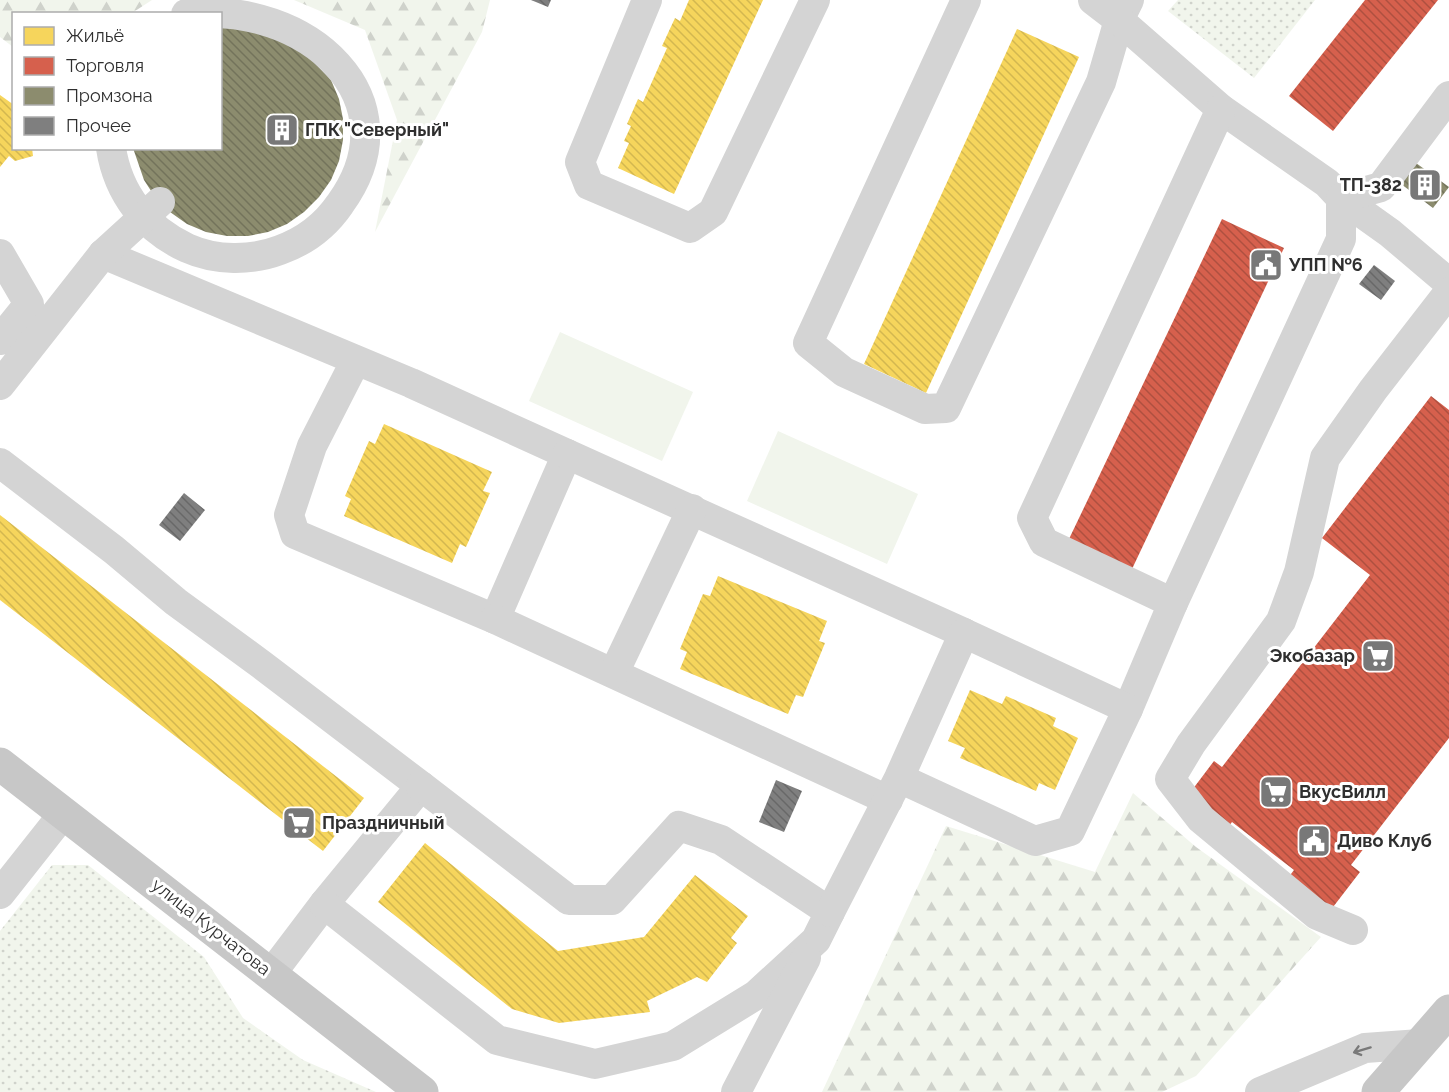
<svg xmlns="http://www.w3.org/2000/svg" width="1449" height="1092" font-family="Raleway,sans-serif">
<defs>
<pattern id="forest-firs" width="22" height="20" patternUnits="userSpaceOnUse" patternTransform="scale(1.5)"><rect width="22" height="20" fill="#f1f5ec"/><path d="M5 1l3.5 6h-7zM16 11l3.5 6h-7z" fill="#cfd2cb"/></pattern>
<pattern id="park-dots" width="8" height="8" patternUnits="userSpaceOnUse" patternTransform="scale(1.5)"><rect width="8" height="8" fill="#f1f5ec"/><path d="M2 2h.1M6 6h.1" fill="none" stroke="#cfd2cb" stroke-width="1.8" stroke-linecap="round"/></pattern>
<pattern id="homes-back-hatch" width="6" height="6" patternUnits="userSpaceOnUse" patternTransform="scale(1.5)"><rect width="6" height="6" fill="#f6d55c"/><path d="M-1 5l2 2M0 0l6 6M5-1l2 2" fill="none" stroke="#d3b750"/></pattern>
<pattern id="shops-back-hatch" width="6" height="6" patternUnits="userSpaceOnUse" patternTransform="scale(1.5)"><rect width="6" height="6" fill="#d6604d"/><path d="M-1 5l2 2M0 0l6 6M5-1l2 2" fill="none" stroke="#ae5040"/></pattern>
<pattern id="industry-back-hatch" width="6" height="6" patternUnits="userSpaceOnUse" patternTransform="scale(1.5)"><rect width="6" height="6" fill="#8c8c6e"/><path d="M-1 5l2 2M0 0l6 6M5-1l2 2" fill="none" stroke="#73735b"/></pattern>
<pattern id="building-back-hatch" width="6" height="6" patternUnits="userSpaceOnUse" patternTransform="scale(1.5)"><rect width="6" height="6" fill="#7f7f7f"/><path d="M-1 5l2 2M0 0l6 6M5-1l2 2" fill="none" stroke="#686868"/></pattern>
</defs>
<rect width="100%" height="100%" fill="#fff"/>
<!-- grass -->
<g fill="#f1f5ec">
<path d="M 560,332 L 693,392 L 662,461 L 529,401 Z"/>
<path d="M 778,431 L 918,494 L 887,564 L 747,501 Z"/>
</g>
<!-- forest -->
<g fill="url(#forest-firs)">
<path d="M 0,0 L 152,0 L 132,13 L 14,14 L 13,47 L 0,37 Z"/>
<path d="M 294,0 L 490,0 L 482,32 L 375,232 L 397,120 L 365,30 Z"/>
<path d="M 1133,793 L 1196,847 L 1321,937 L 1196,1076 L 1162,1092 L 822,1092 L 946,826 L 1095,872 Z"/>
</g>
<!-- park -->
<g fill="url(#park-dots)">
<path d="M 1178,0 L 1315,0 L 1254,78 L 1168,11 Z"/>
<path d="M 52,865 L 88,865 L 204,957 L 243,1018 L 303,1060 L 376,1092 L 0,1092 L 0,931 Z"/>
</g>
<!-- homes -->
<g fill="url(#homes-back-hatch)">
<path d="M 689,0 L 763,0 L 674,194 L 618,168 L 629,143 L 624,141 L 631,126 L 627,124 L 638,99 L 643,102 L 667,48 L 662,46 L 675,18 L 680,21 Z"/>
<path d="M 1017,29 L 1079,57 L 926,393 L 864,364 Z"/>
<path d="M 0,95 L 14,105 L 14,148 L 32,148 L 33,156 L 15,161 L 9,156 L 0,167 Z"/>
<path d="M 384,424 L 492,472 L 483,491 L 490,493 L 466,547 L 460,544 L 452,563 L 344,516 L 351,499 L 345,496 L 369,441 L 375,444 Z"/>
<path d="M 0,515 L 364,798 L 323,851 L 0,600 Z"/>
<path d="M 718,576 L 827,621 L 819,641 L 825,643 L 803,697 L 796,695 L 788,714 L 680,669 L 687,652 L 680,649 L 703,594 L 710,596 Z"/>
<path d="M 970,690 L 1002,704 L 1006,696 L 1056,718 L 1053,726 L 1078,738 L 1055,790 L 1039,783 L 1036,791 L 960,758 L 965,748 L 948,741 Z"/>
<path d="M 425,843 L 558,951 L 644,937 L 695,875 L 748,916 L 731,938 L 737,943 L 707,982 L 697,977 L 647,1001 L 650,1012 L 559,1023 L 512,1009 L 378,902 Z"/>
</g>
<!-- shops -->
<g fill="url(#shops-back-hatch)">
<path d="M 1365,0 L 1438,0 L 1333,131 L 1289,96 Z"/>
<path d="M 1222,219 L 1284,248 L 1132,569 L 1069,539 Z"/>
<path d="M 1431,396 L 1449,410 L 1449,738 L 1351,865 L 1360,872 L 1330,911 L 1288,878 L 1294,870 L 1232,822 L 1226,830 L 1186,798 L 1214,761 L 1222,767 L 1370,575 L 1322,538 Z"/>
</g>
<!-- industry -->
<g fill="url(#industry-back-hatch)">
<path d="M 220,25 L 288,36 L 331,80 L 339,99 L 343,119 L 343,140 L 339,161 L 331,180 L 319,197 L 304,212 L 287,224 L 268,232 L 248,236 L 227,236 L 206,232 L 187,224 L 170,212 L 155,197 L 144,180 L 133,148 L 220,148 Z"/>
<path d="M 1416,163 L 1449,187 L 1433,208 L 1401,184 Z"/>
</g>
<!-- building -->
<g fill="url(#building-back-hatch)">
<path d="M 531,0 L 551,0 L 548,7 Z"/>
<path d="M 1374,265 L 1395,281 L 1381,300 L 1359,284 Z"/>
<path d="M 184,493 L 205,510 L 180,541 L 159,525 Z"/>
<path d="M 776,780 L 802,791 L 784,832 L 759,822 Z"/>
</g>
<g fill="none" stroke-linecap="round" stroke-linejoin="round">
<!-- minor -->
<g stroke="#d4d4d4" stroke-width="30">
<path d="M 647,0 L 580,162 L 589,185 L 690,228 L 713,212 L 815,0"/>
<path d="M 966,0 L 808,343 L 844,372 L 925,409 L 946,408 L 1101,82 L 1119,20 L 1129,0"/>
<path d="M 1093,0 L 1119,20 L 1221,109 L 1327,183 L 1341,198 L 1390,233 L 1449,283"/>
<path d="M 1221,109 L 1032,518 L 1044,542 L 1173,603 L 1341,239 L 1341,198 L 1381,187 L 1449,96"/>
<path d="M 111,148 C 118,194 146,229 187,248 C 216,261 251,261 280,250 C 305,241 325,226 340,204 C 416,100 308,0 186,14"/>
<path d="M 0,254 L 29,304 L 0,340"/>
<path d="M 103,254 L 411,383 L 567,454 L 495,619 L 295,534 L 289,515 L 312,446 L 356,360"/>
<path d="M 0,385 L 103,254 L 160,202"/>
<path d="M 567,454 L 964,633"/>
<path d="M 0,463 L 114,550 L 176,602 L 262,665 L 421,786 L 324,904 L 271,974"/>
<path d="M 495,619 L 888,800"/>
<path d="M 614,673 L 692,509"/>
<path d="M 1128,709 L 1173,603"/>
<path d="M 0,894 L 64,813"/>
<path d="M 324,904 L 497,1040 L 595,1064 L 673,1046 L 756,995 L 816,940 L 830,912 L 721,840 L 679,826 L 612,900 L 569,900 L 421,786"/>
<path d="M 830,912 L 899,778 L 964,633 L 1128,709 L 1070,831 L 1035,841 L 899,778"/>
<path d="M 1353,930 L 1317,915 L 1201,819 L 1170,779 L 1191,744 L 1281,621 L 1299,572 L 1325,458 L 1373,390 L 1449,292"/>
<path d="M 736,1092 L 806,958"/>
<path d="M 1260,1092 L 1365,1048 L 1420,1044"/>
</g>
<!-- major -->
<g stroke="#c7c7c7" stroke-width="33">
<path d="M 0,764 L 422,1092"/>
<path d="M 1378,1092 L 1449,1011"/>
</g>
</g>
<!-- one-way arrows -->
<defs><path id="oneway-shaft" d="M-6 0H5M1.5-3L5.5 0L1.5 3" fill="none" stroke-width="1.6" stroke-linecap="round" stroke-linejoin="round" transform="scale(1.5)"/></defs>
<use stroke="#797979" href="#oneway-shaft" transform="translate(1362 1050) rotate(163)"/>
<!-- icons -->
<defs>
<symbol id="building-square" viewBox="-11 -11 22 22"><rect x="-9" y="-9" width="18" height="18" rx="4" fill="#787878" stroke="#fff"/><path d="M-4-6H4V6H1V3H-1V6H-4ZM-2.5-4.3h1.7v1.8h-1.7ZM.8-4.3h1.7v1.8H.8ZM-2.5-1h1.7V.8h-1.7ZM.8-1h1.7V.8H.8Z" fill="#fff"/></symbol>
<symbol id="civic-square" viewBox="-11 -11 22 22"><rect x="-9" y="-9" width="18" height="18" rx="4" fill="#787878" stroke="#fff"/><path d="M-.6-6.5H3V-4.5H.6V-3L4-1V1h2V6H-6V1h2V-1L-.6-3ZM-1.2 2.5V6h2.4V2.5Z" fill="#fff"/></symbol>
<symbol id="supermarket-square" viewBox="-11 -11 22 22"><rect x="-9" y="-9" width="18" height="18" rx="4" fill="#787878" stroke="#fff"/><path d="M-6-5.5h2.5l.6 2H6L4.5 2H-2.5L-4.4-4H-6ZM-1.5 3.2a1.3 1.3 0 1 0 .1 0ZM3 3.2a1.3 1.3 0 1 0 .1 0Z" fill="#fff"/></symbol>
</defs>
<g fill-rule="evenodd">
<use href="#building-square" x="263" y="111" width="38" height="38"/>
<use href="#building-square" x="1406" y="166" width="38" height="38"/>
<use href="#civic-square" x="1247" y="246" width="38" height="38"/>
<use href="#supermarket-square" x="1359" y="637" width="38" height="38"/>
<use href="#supermarket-square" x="1257" y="773" width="38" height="38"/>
<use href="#supermarket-square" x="280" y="804" width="38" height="38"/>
<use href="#civic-square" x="1295" y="822" width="38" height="38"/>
</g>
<g text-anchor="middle" stroke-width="6" stroke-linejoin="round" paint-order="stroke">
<!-- poi labels -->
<g font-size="18" font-weight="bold" fill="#2f2f2f" stroke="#fff" text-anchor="start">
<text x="305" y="136">ГПК "Северный"</text>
<text x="1402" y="191" text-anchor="end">ТП-382</text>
<text x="1289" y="271">УПП №6</text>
<text x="1355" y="662" text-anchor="end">Экобазар</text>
<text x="1299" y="798">ВкусВилл</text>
<text x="322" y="829">Праздничный</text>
<text x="1337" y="847">Диво Клуб</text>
</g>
<!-- street labels -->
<g font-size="18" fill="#2f2f2f" stroke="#fff">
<text transform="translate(211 927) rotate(38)" y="6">улица Курчатова</text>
</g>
</g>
<!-- legend -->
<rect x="12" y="12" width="210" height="138" fill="#ffffff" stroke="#acacac" stroke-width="1.5"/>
<rect x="24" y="27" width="30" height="18" fill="#f6d55c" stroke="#acacac" stroke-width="1.5"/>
<text x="66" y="42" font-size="18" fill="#2f2f2f">Жильё</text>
<rect x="24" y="57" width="30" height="18" fill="#d6604d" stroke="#acacac" stroke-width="1.5"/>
<text x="66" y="72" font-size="18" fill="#2f2f2f">Торговля</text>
<rect x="24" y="87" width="30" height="18" fill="#8c8c6e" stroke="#acacac" stroke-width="1.5"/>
<text x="66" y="102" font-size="18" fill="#2f2f2f">Промзона</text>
<rect x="24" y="117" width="30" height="18" fill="#7f7f7f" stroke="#acacac" stroke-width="1.5"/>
<text x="66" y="132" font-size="18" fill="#2f2f2f">Прочее</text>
</svg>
